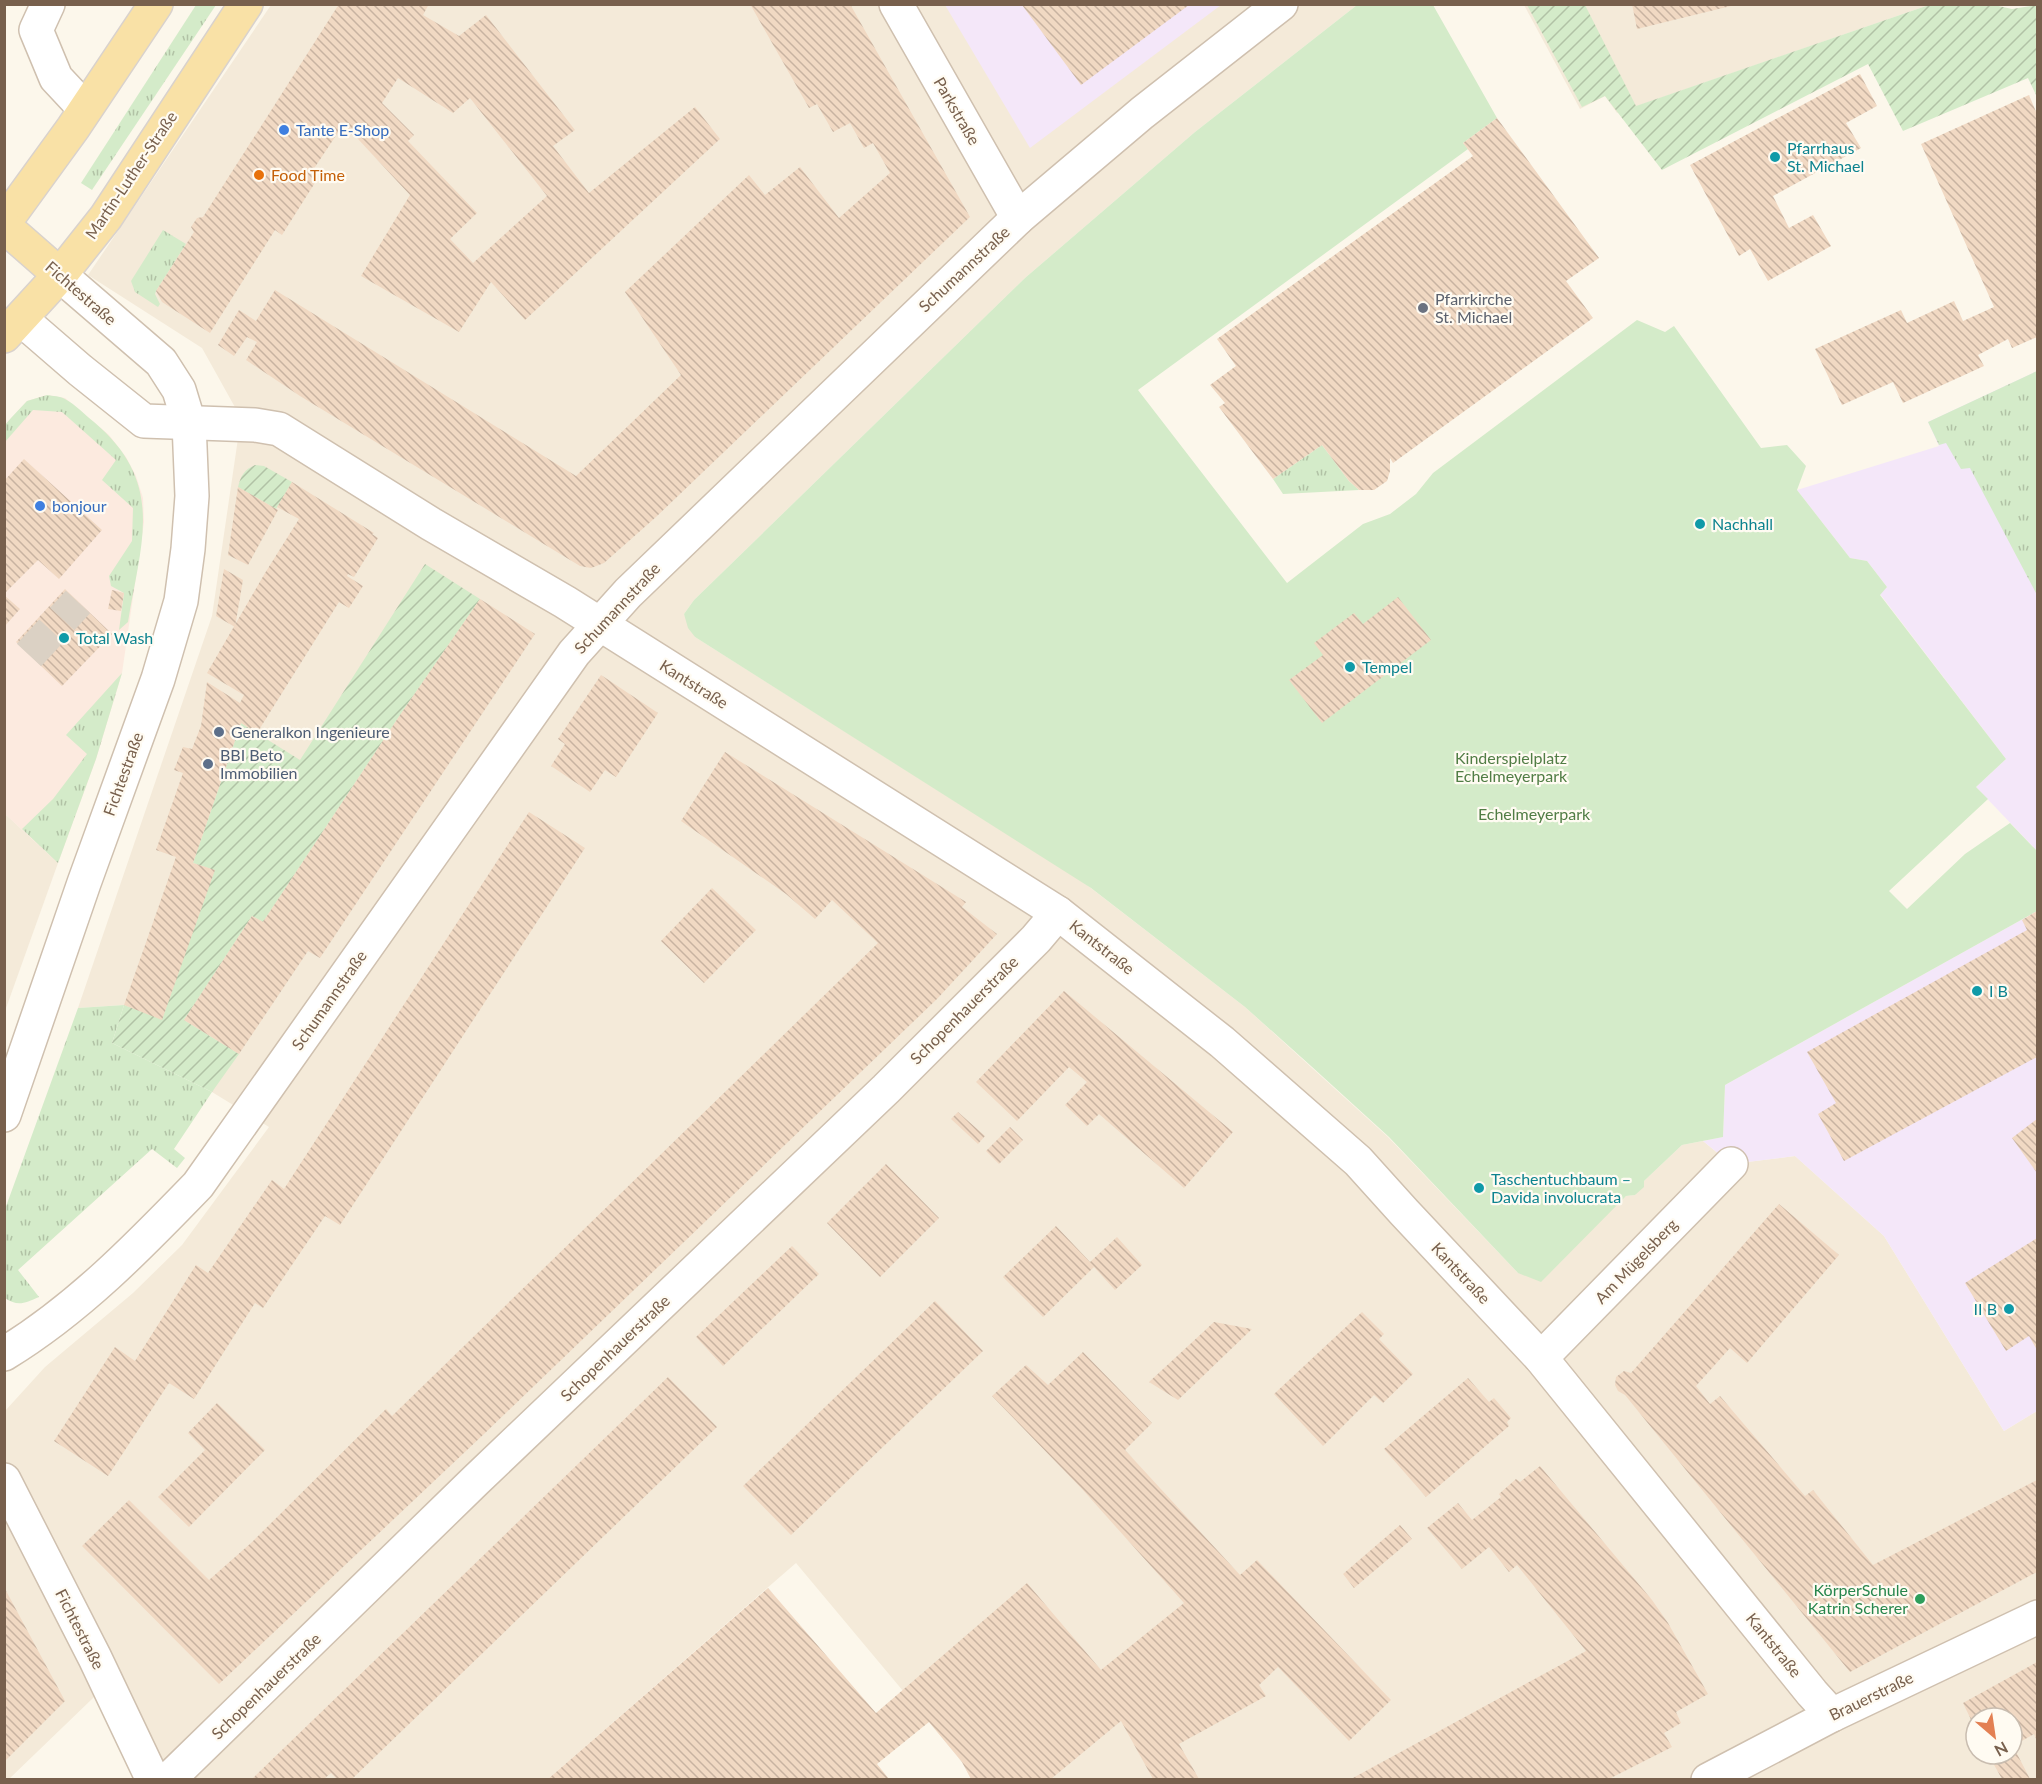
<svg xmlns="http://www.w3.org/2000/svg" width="2042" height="1784" font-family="Lato,sans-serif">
<defs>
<pattern id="grass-tufts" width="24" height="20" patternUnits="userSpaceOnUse" patternTransform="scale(1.5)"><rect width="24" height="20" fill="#d4ebc9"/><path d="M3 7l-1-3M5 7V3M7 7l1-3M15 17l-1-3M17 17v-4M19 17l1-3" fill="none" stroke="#b1c2a5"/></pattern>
<pattern id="garden-furrows" width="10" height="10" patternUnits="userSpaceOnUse" patternTransform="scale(1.5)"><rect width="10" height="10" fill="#d4ebc9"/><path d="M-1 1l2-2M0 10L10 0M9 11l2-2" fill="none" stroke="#b1c2a5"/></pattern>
<pattern id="building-back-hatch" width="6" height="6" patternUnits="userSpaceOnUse" patternTransform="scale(1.5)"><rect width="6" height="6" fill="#f1d9c3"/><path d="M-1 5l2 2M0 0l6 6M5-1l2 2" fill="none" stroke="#c8b3a1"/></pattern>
</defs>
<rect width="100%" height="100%" fill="#fcf7eb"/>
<!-- residential -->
<g fill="#f4ead9" fill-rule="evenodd">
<path d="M 271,5 L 1357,5 L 1195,132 L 1025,278 L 694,600 L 684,614 L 695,637 L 1083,882 L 1245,1007 L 1388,1137 L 1518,1273 L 1626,1196 L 1635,1195 L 1644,1181 L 1682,1145 L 1703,1141 L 1731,1164 L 1795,1156 L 1884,1236 L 2004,1431 L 2037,1411 L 2037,1779 L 971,1779 L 962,1762 L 929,1722 L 796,1563 L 548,1779 L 172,1779 L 119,1673 L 9,1779 L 5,1780 L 5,1411 L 45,1367 L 133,1293 L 182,1245 L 269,1127 L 212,1092 L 123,1005 L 78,1008 L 212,616 L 241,418 L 202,348 L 88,275 ZM 1976,1718 L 2012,1718 L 2012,1754 L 1976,1754 Z"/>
<path d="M 1524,5 L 1929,5 L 1617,113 L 1605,96 L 1580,109 Z"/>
<path d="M 5,814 L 58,863 L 5,1011 Z"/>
</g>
<!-- commercial -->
<path fill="#fceadf" d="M 47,395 L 65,398 L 109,435 L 126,457 L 136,476 L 143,498 L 144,522 L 122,673 L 96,759 L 58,863 L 5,814 L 5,425 L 27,401 Z"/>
<!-- education -->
<g fill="#f4e7f9">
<path d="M 945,5 L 1221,5 L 1030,148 Z"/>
<path d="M 2037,371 L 2037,851 L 1976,787 L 2006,759 L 1880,594 L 1887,587 L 1867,561 L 1850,558 L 1797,490 L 1939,446 L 1928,422 Z"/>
<path d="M 2037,911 L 2037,1411 L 2004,1431 L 1884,1236 L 1795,1156 L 1731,1164 L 1703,1141 L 1723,1137 L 1725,1085 Z"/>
</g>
<!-- grass -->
<g fill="url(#grass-tufts)">
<path d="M 196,5 L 216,5 L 92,190 L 81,183 Z"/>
<path d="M 163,230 L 186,244 L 156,291 L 155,294 L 160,304 L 158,307 L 135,292 L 131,281 Z"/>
<path d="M 2037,371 L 2038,501 L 2036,502 L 2038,506 L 2037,595 L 1970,468 L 1961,469 L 1946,443 L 1939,445 L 1928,422 Z"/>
<path d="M 47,395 C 53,396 60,396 65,399 C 75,404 85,415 94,422 C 166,483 141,542 128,622 L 119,630 L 124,593 L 111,586 L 109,576 L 132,541 L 133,508 L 102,480 L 116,460 L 62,412 L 33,410 L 5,442 L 5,425 L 11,418 L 27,401 Z"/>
<path d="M 1322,445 L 1349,481 L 1359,490 L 1283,494 L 1273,479 Z"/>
<path d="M 122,673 L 96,759 L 58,863 L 22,829 L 53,799 L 87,754 L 66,735 Z"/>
<path d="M 124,1005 L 112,1043 L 212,1092 L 174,1149 L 185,1158 L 177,1168 L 152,1149 L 18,1270 L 39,1297 C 25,1303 18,1307 5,1298 L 4,1212 L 78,1008 Z"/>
</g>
<!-- park -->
<path fill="#d4ebc9" d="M 1357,5 L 1433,5 L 1497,118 L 1463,143 L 1468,149 L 1138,390 L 1280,574 L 1287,583 L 1363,524 L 1390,514 L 1416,494 L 1433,473 L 1637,320 L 1665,332 L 1674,326 L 1761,448 L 1787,445 L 1806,466 L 1797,490 L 1850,558 L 1867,561 L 1887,587 L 1880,595 L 2006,759 L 1976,787 L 1988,799 L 1889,891 L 1907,909 L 1965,854 L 2010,823 L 2037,851 L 2037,911 L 1725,1085 L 1723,1137 L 1682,1145 L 1644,1181 L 1644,1187 L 1635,1195 L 1626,1196 L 1541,1282 L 1518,1273 L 1389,1137 L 1311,1066 L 1245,1007 L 1091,888 L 695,637 L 688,628 L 684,614 L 694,600 L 1025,278 L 1195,132 Z"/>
<!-- garden -->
<g fill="url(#garden-furrows)">
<path d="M 1527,5 L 1585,5 L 1636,106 L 1929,5 L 1994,5 L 2012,9 L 2037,5 L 2037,97 L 2028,78 L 1903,131 L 1868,64 L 1662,170 L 1605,96 L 1582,107 Z"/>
<path d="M 255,465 L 264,466 L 292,482 L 276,509 L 238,487 C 241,475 244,470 255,465 Z"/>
<path d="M 425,564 L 480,599 L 400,715 L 263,922 L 252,916 L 184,1020 L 239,1054 L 212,1092 L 112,1043 L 124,1005 L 162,1019 L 214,870 L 193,863 L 241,723 L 300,760 Z"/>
</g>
<!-- building -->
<g fill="url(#building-back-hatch)" fill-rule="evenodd">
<path d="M 339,4 L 429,4 L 423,15 L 459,36 L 486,15 L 575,130 L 553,146 L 589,193 L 695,107 L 720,139 L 525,320 L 491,282 L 459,332 L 361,276 L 410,195 L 358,139 L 341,128 L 311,173 L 318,178 L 282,235 L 275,230 L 210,333 L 162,302 L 156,291 L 194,232 L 191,227 L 197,218 L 203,217 ZM 398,78 L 453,113 L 470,98 L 547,196 L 473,263 L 450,239 L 477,213 L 408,141 L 414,135 L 382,103 Z"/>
<path d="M 750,4 L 850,4 L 970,217 L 656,517 L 604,563 L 591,568 L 580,566 L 300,396 L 246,360 L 257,342 L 247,337 L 234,356 L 218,345 L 239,310 L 256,321 L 275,290 L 576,476 L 681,375 L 625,292 L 749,175 L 765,195 L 800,167 L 839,218 L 890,173 L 873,143 L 864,148 L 850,123 L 833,132 L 817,104 L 809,108 Z"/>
<path d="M 1632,4 L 1735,4 L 1735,5 L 1637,29 Z"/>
<path d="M 1022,5 L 1189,5 L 1081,85 Z"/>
<path d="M 1860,74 L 1877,106 L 1846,123 L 1861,148 L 1773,196 L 1789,228 L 1813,215 L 1831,246 L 1768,281 L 1750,249 L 1739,256 L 1690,165 Z"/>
<path d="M 2029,95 L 2037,114 L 2037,337 L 2012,348 L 2008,339 L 1978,355 L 1984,366 L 1903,403 L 1893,382 L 1842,405 L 1815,349 L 1901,310 L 1907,323 L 1954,301 L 1963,321 L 1994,307 L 1921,144 Z"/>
<path d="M 1497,118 L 1599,258 L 1566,281 L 1593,318 L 1393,463 L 1390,458 L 1390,471 L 1387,481 L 1374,490 L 1359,490 L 1349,481 L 1322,445 L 1273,479 L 1219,407 L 1225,403 L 1210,385 L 1236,366 L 1217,339 L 1473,156 L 1463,143 Z"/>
<path d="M 24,459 L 102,530 L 59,579 L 38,560 L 4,594 L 4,481 Z"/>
<path d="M 292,482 L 374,533 L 372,534 L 378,538 L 354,577 L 348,574 L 347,576 L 363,586 L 349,608 L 339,602 L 257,733 L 241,723 L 193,863 L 215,870 L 162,1020 L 124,1005 L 176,857 L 156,850 L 183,773 L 174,770 L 183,747 L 192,749 L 201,726 L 207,682 L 240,703 L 244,695 L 207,673 L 265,573 L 299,519 L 277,507 Z"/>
<path d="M 238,487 L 278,510 L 248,565 L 228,555 Z"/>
<path d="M 224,569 L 243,580 L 235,627 L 216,616 Z"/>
<path d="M 65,589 L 112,634 L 62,686 L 16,642 Z"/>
<path d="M 112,590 L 124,593 L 121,611 L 108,609 Z"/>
<path d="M 4,595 L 20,609 L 4,627 Z"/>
<path d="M 1398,597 L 1431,640 L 1322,723 L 1289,680 L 1323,655 L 1314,643 L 1354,613 L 1363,624 Z"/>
<path d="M 480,599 L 535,634 L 320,958 L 308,951 L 239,1054 L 184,1020 L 252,916 L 263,922 L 400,715 Z"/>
<path d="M 601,675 L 658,713 L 616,777 L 605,770 L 590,792 L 551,766 L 565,744 L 558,739 Z"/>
<path d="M 725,752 L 966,902 L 962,907 L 997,934 L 937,999 L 484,1434 L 219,1684 L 82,1546 L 129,1500 L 209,1580 L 251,1543 L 386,1409 L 392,1416 L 878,943 L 832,900 L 815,919 L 786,894 L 681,821 Z"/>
<path d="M 529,812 L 585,848 L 340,1225 L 325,1216 L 263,1308 L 255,1303 L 194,1399 L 169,1383 L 108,1476 L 54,1441 L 115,1347 L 135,1361 L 196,1265 L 208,1273 L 272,1180 L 284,1189 Z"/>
<path d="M 712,888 L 756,930 L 704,983 L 661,941 Z"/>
<path d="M 2037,911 L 2037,1057 L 1844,1161 L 1818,1114 L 1836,1103 L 1807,1052 L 2027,930 L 2022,920 Z"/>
<path d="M 1064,991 L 1233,1132 L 1184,1188 L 1099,1114 L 1087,1126 L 1065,1105 L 1087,1082 L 1069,1067 L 1017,1121 L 976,1082 Z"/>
<path d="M 958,1112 L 985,1136 L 978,1144 L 951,1119 Z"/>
<path d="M 2037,1119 L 2037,1173 L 2012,1138 Z"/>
<path d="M 1010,1127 L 1023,1140 L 999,1164 L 986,1151 Z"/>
<path d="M 886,1164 L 939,1218 L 880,1277 L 827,1223 Z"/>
<path d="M 1779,1204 L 1839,1255 L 1747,1363 L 1730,1348 L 1696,1386 L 1710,1404 L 1720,1396 L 1805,1496 L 1813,1490 L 1873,1565 L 2037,1480 L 2037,1572 L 1850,1672 L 1625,1395 L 1618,1391 L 1615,1385 L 1616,1377 L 1624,1371 L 1631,1373 Z"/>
<path d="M 1056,1226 L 1090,1262 L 1117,1237 L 1142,1265 L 1115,1290 L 1094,1267 L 1043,1317 L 1003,1277 Z"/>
<path d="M 2037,1238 L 2037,1350 L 2029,1336 L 2006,1351 L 1965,1283 Z"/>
<path d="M 792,1246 L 819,1274 L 723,1366 L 696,1337 Z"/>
<path d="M 935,1301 L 983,1351 L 791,1535 L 743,1486 Z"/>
<path d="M 1362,1312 L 1384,1334 L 1379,1339 L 1413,1374 L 1383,1403 L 1374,1395 L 1323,1446 L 1274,1394 Z"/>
<path d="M 1214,1322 L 1252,1329 L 1178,1400 L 1149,1382 Z"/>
<path d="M 1083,1352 L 1152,1423 L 1125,1450 L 1240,1575 L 1257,1560 L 1391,1700 L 1349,1741 L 1278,1667 L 1259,1685 L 1266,1696 L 1179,1744 L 1199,1779 L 1153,1779 L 1121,1721 L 1051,1779 L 971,1779 L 962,1762 L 929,1722 L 877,1764 L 889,1779 L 548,1779 L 768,1588 L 876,1713 L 1027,1583 L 1101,1670 L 1184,1603 L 1082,1489 L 992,1396 L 1026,1365 L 1048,1385 Z"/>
<path d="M 668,1377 L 717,1427 L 352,1779 L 337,1779 L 331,1773 L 324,1779 L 252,1779 Z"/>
<path d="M 1468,1378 L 1489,1402 L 1494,1398 L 1511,1418 L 1507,1422 L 1509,1426 L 1426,1497 L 1384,1449 Z"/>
<path d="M 217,1403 L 265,1450 L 189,1527 L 158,1497 L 205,1450 L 188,1433 Z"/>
<path d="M 1540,1466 L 1652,1600 L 1668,1623 L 1708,1694 L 1676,1712 L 1681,1723 L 1664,1733 L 1672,1747 L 1609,1779 L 1351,1779 L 1586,1651 L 1517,1565 L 1509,1572 L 1489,1547 L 1462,1569 L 1427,1528 L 1458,1503 L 1472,1520 L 1501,1497 L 1499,1494 L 1516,1479 L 1520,1482 Z"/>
<path d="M 1400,1525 L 1412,1539 L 1354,1588 L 1343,1574 Z"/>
<path d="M 4,1587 L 65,1701 L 4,1762 Z"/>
<path d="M 2037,1662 L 2037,1741 L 2034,1734 L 2013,1746 L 2030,1779 L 2002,1779 L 1988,1754 L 2012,1754 L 2012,1718 L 1976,1718 L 1976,1730 L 1963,1703 Z"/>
</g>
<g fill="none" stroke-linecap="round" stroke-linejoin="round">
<!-- minor-tunnel -->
<path stroke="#dbd1c4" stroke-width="33" stroke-dasharray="33 16" stroke-linecap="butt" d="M 29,655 L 78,602"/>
<defs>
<g id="minor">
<path d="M 48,4 L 36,30 L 56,78 L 85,109"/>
<path d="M 896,4 L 1018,218"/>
<path d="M 21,319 L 80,370 L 144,421 L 255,425 L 279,429 L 431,524 L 565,602 L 1058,913 L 1222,1042 L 1358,1161 L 1404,1212 L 1541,1358 L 1812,1693 L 1832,1715"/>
<path d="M 4,1115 L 84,883 L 158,679 L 181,601 L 188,549 L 192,496 L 189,423 L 179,390 L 161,362 L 60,275"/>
<path d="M 4,1354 C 78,1309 139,1246 198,1185 L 574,653 L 628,593 L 1018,218 L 1142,113 L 1281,4"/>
<path d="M 1541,1358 L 1731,1164"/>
<path d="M 4,1480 L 95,1658 L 153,1780"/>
<path d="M 168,1780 L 475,1481 L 886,1089 L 1036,939 L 1058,913"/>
<path d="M 1708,1780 L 1832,1715 L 2038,1617"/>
</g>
<g id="major">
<path d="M 4,223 L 73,128 L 156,4"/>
<path d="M 4,226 L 60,275"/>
<path d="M 4,336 L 60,275 L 106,217 L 246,4"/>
</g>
</defs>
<!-- minor casing -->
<use href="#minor" stroke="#cfc0af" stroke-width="36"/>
<!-- major casing -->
<use href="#major" stroke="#d9d2cd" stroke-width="36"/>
<!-- minor -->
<use href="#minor" stroke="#fff" stroke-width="33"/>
<!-- major -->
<use href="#major" stroke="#f9e1a6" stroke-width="33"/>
</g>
<!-- markers -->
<g fill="#3f7fe0" stroke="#fffbf2" stroke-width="2">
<circle cx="284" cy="130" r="6"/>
<circle cx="40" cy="506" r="6"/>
</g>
<g fill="#0f9aa8" stroke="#fffbf2" stroke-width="2">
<circle cx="1775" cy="157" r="6"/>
<circle cx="1700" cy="524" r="6"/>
<circle cx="64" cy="638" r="6"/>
<circle cx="1350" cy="667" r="6"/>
<circle cx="1977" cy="991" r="6"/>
<circle cx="1479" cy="1188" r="6"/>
<circle cx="2009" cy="1309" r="6"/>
</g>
<circle fill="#e8710a" stroke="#fffbf2" stroke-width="2" cx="259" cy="175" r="6"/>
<circle fill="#6b7280" stroke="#fffbf2" stroke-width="2" cx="1423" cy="308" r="6"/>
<g fill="#5c6f8a" stroke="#fffbf2" stroke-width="2">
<circle cx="219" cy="732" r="6"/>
<circle cx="208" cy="764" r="6"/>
</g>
<circle fill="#2e9e5b" stroke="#fffbf2" stroke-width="2" cx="1920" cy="1599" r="6"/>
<g text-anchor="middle" stroke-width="4.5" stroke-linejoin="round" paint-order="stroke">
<!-- street labels -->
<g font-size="16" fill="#78604d" stroke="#fffbf2">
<text transform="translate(957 111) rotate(60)" y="6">Parkstraße</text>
<text transform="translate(131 175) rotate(-56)" y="6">Martin-Luther-Straße</text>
<text transform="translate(964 269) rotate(-43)" y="6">Schumannstraße</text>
<text transform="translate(81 293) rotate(41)" y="6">Fichtestraße</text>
<text transform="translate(617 608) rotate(-47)" y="6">Schumannstraße</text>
<text transform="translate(694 684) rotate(32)" y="6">Kantstraße</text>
<text transform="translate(123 774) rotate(-70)" y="6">Fichtestraße</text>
<text transform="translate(1102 947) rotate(38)" y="6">Kantstraße</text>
<text transform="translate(329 1000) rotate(-55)" y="6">Schumannstraße</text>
<text transform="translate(964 1010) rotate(-45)" y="6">Schopenhauerstraße</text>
<text transform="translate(1636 1261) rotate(-46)" y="6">Am Mügelsberg</text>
<text transform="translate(1461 1273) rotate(47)" y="6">Kantstraße</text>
<text transform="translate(615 1348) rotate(-44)" y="6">Schopenhauerstraße</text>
<text transform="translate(80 1629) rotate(63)" y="6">Fichtestraße</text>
<text transform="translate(1774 1645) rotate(51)" y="6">Kantstraße</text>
<text transform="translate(266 1686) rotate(-44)" y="6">Schopenhauerstraße</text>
<text transform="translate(1871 1696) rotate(-26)" y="6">Brauerstraße</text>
</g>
<!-- shop labels -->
<g font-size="16" fill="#366cbe" stroke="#fffbf2" text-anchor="start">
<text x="296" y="136">Tante E-Shop</text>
<text x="52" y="512">bonjour</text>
</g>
<!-- culture labels -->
<g font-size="16" fill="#0d838f" stroke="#fffbf2" text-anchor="start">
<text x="1787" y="154">Pfarrhaus<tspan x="1787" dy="18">St. Michael</tspan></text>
<text x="1712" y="530">Nachhall</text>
<text x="76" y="644">Total Wash</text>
<text x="1362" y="673">Tempel</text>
<text x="1989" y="997">I B</text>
<text x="1491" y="1185">Taschentuchbaum –<tspan x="1491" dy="18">Davida involucrata</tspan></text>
<text x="1997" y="1315" text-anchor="end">II B</text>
</g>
<!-- food labels -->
<g font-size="16" fill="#c56008" stroke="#fffbf2" text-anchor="start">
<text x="271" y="181">Food Time</text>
</g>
<!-- worship labels -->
<g font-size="16" fill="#5b616d" stroke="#fffbf2" text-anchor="start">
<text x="1435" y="305">Pfarrkirche<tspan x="1435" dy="18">St. Michael</tspan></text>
</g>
<!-- service labels -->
<g font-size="16" fill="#4e5e75" stroke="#fffbf2" text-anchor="start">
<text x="231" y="738">Generalkon Ingenieure</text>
<text x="220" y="761">BBI Beto<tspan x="220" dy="18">Immobilien</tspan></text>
</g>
<!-- park labels -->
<g font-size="16" fill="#517d45" stroke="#fffbf2">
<text x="1511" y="764">Kinderspielplatz<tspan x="1511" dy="18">Echelmeyerpark</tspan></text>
<text x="1534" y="820">Echelmeyerpark</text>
</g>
<!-- leisure labels -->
<g font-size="16" fill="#27864d" stroke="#fffbf2" text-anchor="end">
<text x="1908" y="1596">KörperSchule<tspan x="1908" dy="18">Katrin Scherer</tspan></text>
</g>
</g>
<!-- border -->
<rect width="2042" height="1784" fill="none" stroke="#78604d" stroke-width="12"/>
<!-- north arrow -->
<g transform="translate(1994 1736) rotate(151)"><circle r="28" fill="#fffbf2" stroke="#c9bdb0" stroke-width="1.5"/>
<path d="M0-4.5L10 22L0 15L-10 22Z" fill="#e38053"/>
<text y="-9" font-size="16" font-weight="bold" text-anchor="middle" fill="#78604d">N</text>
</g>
</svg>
